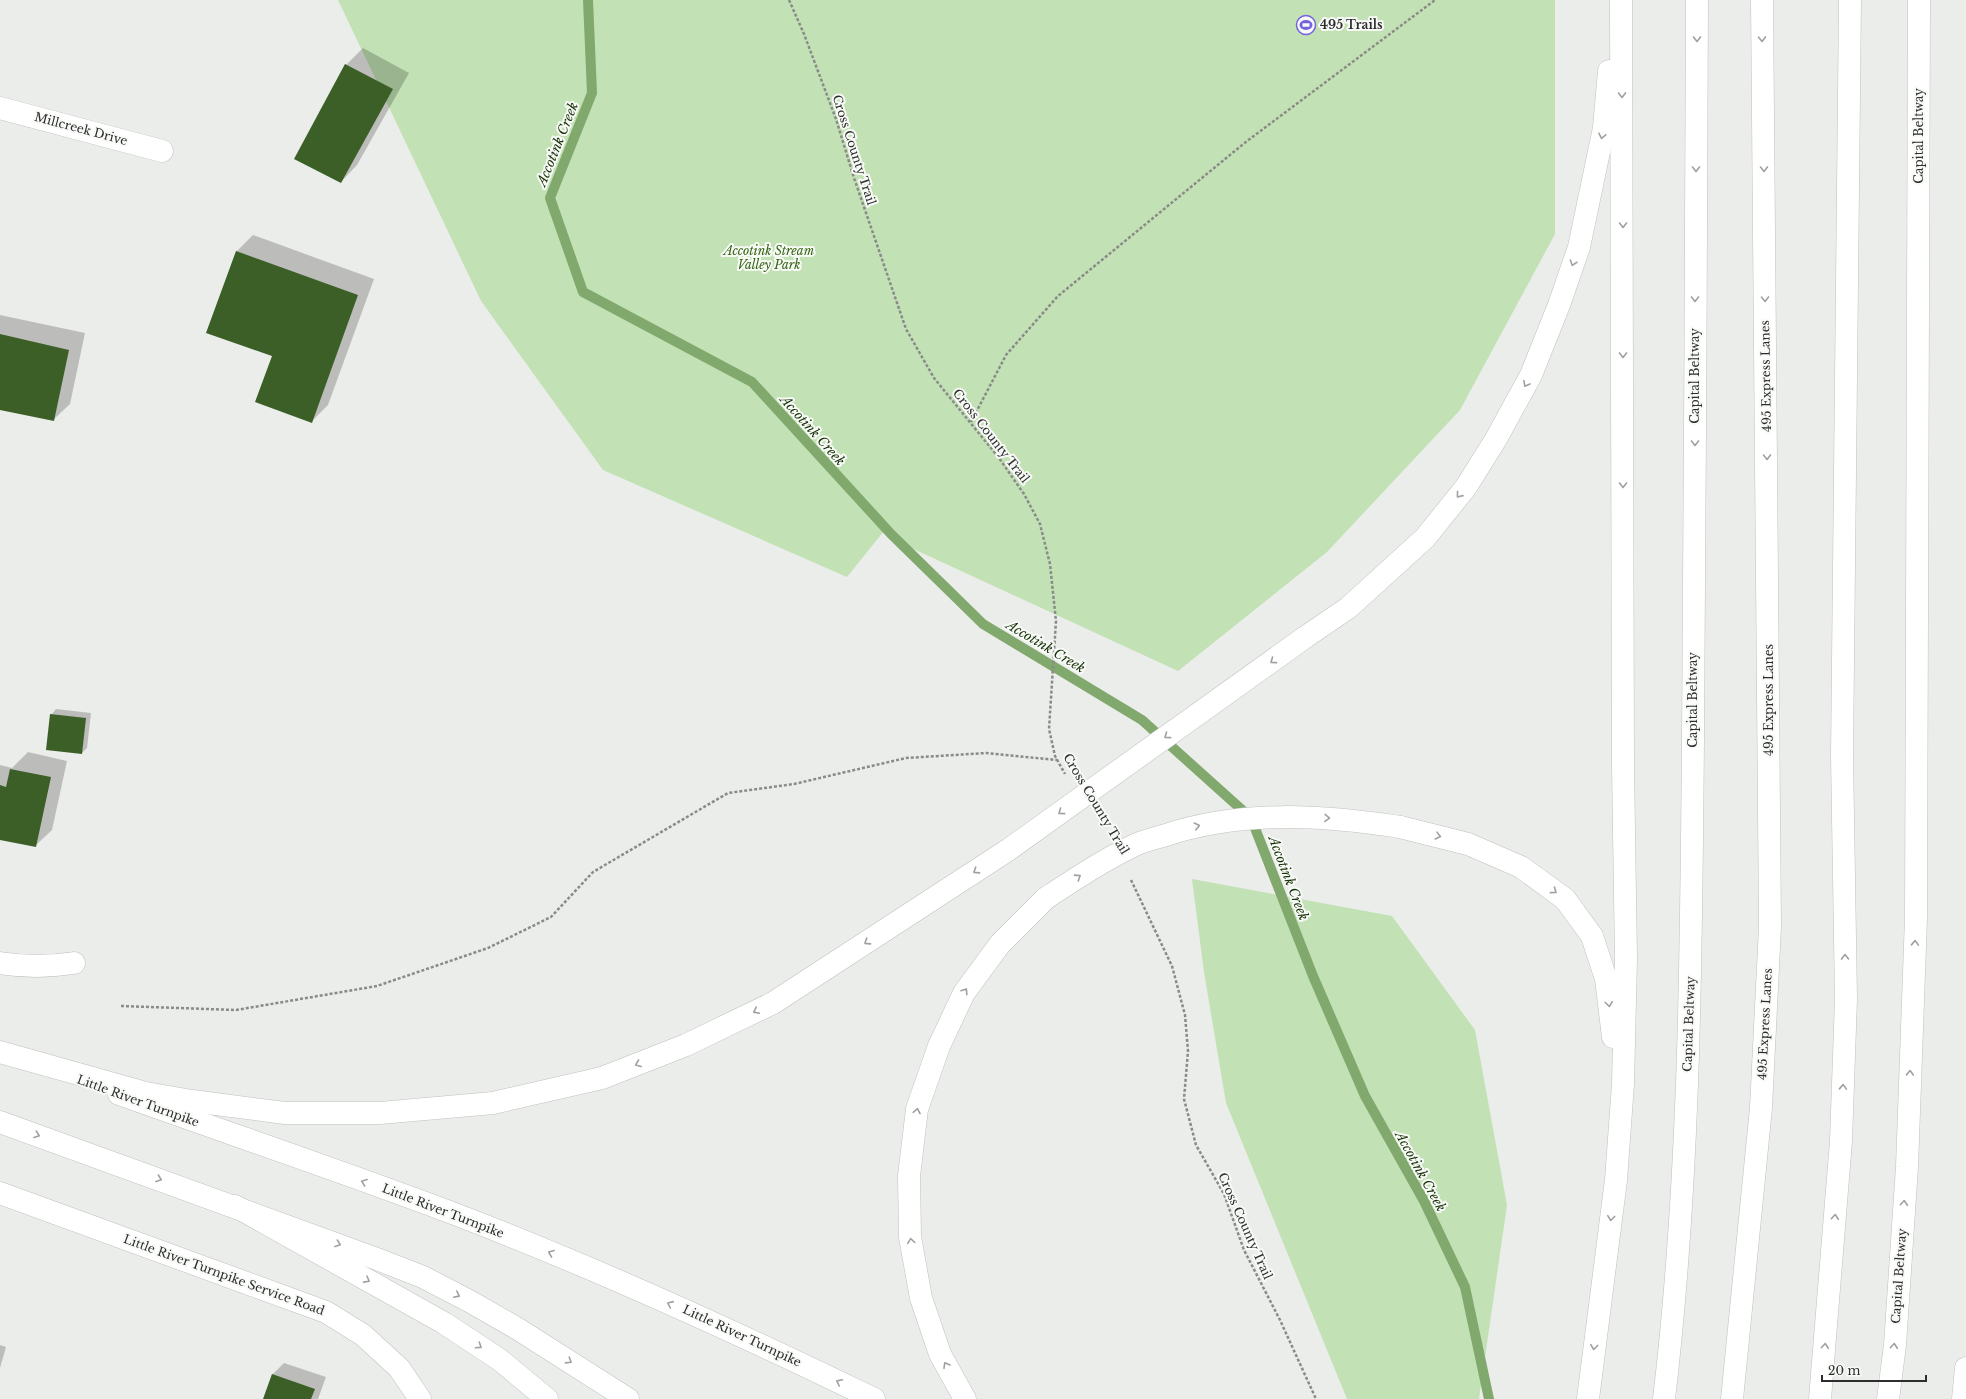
<svg xmlns="http://www.w3.org/2000/svg" width="1966" height="1399" font-family="'Libre Baskerville',serif">
<rect width="100%" height="100%" fill="#ebedea"/>
<!-- green -->
<g fill="#c2e1b4">
<path d="M 338,0 L 1555,0 L 1555,234 L 1460,410 L 1327,552 L 1178,671 L 894,540 L 884,531 L 847,577 L 603,470 L 481,301 Z"/>
<path d="M 1192,879 L 1392,916 L 1475,1030 L 1507,1205 L 1479,1399 L 1347,1399 L 1226,1103 L 1204,972 Z"/>
</g>
<!-- shadow -->
<g fill="#0003">
<path d="M 363,48 L 409,73 L 357,165 L 341,182 L 346,65 Z"/>
<path d="M 253,235 L 374,279 L 328,405 L 311,422 L 273,355 L 236,252 Z"/>
<path d="M 0,315 L 85,333 L 70,404 L 53,420 L 0,409 Z"/>
<path d="M 56,709 L 91,713 L 87,748 L 82,753 L 51,715 Z"/>
<path d="M 28,752 L 67,761 L 52,830 L 35,846 L 0,839 L 0,765 L 12,768 Z"/>
<path d="M 0,1345 L 6,1347 L 0,1368 Z"/>
<path d="M 284,1363 L 326,1377 L 318,1399 L 264,1399 L 273,1374 Z"/>
</g>
<g fill="none" stroke-linecap="round" stroke-linejoin="round">
<!-- stream -->
<path stroke="#81a86d" stroke-width="10" d="M 588,0 L 592,93 L 550,198 L 583,292 L 752,382 L 891,534 L 983,624 L 1142,720 L 1251,818 L 1313,976 L 1365,1096 L 1424,1201 L 1465,1287 L 1489,1399"/>
</g>
<!-- building -->
<g fill="#3b5f27">
<path d="M 345,64 L 393,89 L 341,183 L 294,159 Z"/>
<path d="M 236,251 L 358,295 L 312,423 L 255,402 L 272,356 L 206,333 Z"/>
<path d="M 0,334 L 69,350 L 54,421 L 0,410 Z"/>
<path d="M 50,714 L 86,718 L 82,754 L 46,750 Z"/>
<path d="M 10,769 L 51,777 L 36,847 L 0,840 L 0,785 L 6,787 Z"/>
<path d="M 272,1374 L 315,1389 L 311,1399 L 263,1399 Z"/>
</g>
<g fill="none" stroke-linecap="round" stroke-linejoin="round">
<defs>
<g id="street">
<path d="M 0,108 L 162,151"/>
<path d="M 0,963 C 25,967 48,967 74,963"/>
<path d="M 0,1193 L 326,1312 L 363,1335 L 399,1368 L 420,1399"/>
</g>
<g id="primary">
<path d="M 119,1094 C 228,1133 338,1170 447,1211 C 592,1266 734,1331 874,1399"/>
<path d="M 0,1122 L 377,1259 L 423,1277 L 471,1302 L 518,1329 L 628,1399"/>
</g>
<g id="highway">
<path d="M 1304,638 L 1348,608 L 1425,538 L 1466,487 L 1496,439 L 1531,375 L 1559,305 L 1579,247 L 1604,128 L 1609,71"/>
<path d="M 1400,827 L 1468,844 L 1521,867 L 1565,899 L 1592,936 L 1606,979 L 1613,1037"/>
<path d="M 0,1052 L 146,1093 L 192,1101 L 285,1113 L 380,1113 L 493,1103 L 602,1078 L 686,1045 L 773,1003 L 1008,850"/>
<path d="M 235,1206 L 444,1323 L 500,1360 L 547,1399"/>
<path d="M 965,1399 L 940,1354 L 921,1298 L 910,1237 L 909,1176 L 917,1109 L 939,1046 L 964,993 L 1000,944 L 1046,898"/>
<path d="M 1588,1399 L 1616,1180 L 1623,1084 L 1626,959 L 1623,766 L 1621,0"/>
<path d="M 1664,1399 C 1690,1180 1691,959 1693,739 C 1695,493 1696,246 1697,0"/>
<path d="M 1732,1399 L 1761,1108 L 1770,927 L 1762,0"/>
<path d="M 1820,1399 L 1841,1141 L 1846,999 L 1842,756 L 1850,0"/>
<path d="M 1888,1399 L 1895,1345 L 1907,1167 L 1916,918 L 1919,0"/>
<path d="M 1963,1399 L 1966,1368"/>
</g>
</defs>
<!-- street casing -->
<use href="#street" stroke="#bfc1be" stroke-width="23"/>
<!-- primary casing -->
<use href="#primary" stroke="#bfc1be" stroke-width="23"/>
<!-- highway casing -->
<use href="#highway" stroke="#bfc1be" stroke-width="23"/>
<!-- path -->
<g stroke="#8a8b89" stroke-width="2.5" stroke-dasharray="3 2" stroke-linecap="butt">
<path d="M 789,0 L 804,34 L 836,119 L 854,178 L 906,329 L 934,378 L 999,458 L 1024,494 L 1040,524 L 1050,564 L 1056,621 L 1049,729 L 1055,756 L 1065,774"/>
<path d="M 971,422 L 1006,355 L 1058,296 L 1247,141 L 1435,0"/>
<path d="M 1131,880 L 1172,966 L 1185,1015 L 1188,1051 L 1184,1099 L 1196,1145 L 1224,1194 L 1244,1250 L 1280,1320 L 1316,1399"/>
<path d="M 121,1006 L 236,1010 L 377,986 L 488,948 L 551,917 L 593,872 L 728,793 L 794,784 L 906,758 L 986,753 L 1057,760"/>
</g>
<!-- street -->
<use href="#street" stroke="#fff" stroke-width="22"/>
<!-- primary -->
<use href="#primary" stroke="#fff" stroke-width="22"/>
<!-- highway -->
<use href="#highway" stroke="#fff" stroke-width="22"/>
<defs>
<g id="highway-bridge">
<path d="M 1008,850 L 1304,638"/>
<path d="M 1046,898 C 1075,879 1105,859 1137,844 C 1146,840 1156,838 1166,835 C 1243,810 1321,815 1400,827"/>
</g>
</defs>
<!-- highway-bridge casing -->
<use href="#highway-bridge" stroke="#bfc1be" stroke-width="23" stroke-linecap="butt"/>
<!-- highway-bridge -->
<use href="#highway-bridge" stroke="#fff" stroke-width="22"/>
</g>
<!-- one-way arrows -->
<defs><path id="oneway-chevron" d="M-2-3.5L2.5 0L-2 3.5" fill="none" stroke-width="1.6" stroke-linecap="round" stroke-linejoin="round"/></defs>
<g stroke="#a0a0a0">
<use href="#oneway-chevron" transform="translate(1697 39) rotate(90)"/>
<use href="#oneway-chevron" transform="translate(1762 39) rotate(89)"/>
<use href="#oneway-chevron" transform="translate(1622 95) rotate(89)"/>
<use href="#oneway-chevron" transform="translate(1602 136) rotate(102)"/>
<use href="#oneway-chevron" transform="translate(1696 169) rotate(90)"/>
<use href="#oneway-chevron" transform="translate(1764 169) rotate(89)"/>
<use href="#oneway-chevron" transform="translate(1623 225) rotate(90)"/>
<use href="#oneway-chevron" transform="translate(1573 263) rotate(109)"/>
<use href="#oneway-chevron" transform="translate(1695 299) rotate(90)"/>
<use href="#oneway-chevron" transform="translate(1765 299) rotate(89)"/>
<use href="#oneway-chevron" transform="translate(1623 355) rotate(90)"/>
<use href="#oneway-chevron" transform="translate(1526 384) rotate(119)"/>
<use href="#oneway-chevron" transform="translate(1695 443) rotate(90)"/>
<use href="#oneway-chevron" transform="translate(1767 457) rotate(89)"/>
<use href="#oneway-chevron" transform="translate(1623 485) rotate(90)"/>
<use href="#oneway-chevron" transform="translate(1459 495) rotate(129)"/>
<use href="#oneway-chevron" transform="translate(1273 661) rotate(144)"/>
<use href="#oneway-chevron" transform="translate(1167 736) rotate(144)"/>
<use href="#oneway-chevron" transform="translate(1061 812) rotate(144)"/>
<use href="#oneway-chevron" transform="translate(1327 818) rotate(2)"/>
<use href="#oneway-chevron" transform="translate(1197 826) rotate(-13)"/>
<use href="#oneway-chevron" transform="translate(1438 836) rotate(14)"/>
<use href="#oneway-chevron" transform="translate(976 871) rotate(147)"/>
<use href="#oneway-chevron" transform="translate(1078 877) rotate(-33)"/>
<use href="#oneway-chevron" transform="translate(1554 891) rotate(36)"/>
<use href="#oneway-chevron" transform="translate(867 942) rotate(147)"/>
<use href="#oneway-chevron" transform="translate(1915 943) rotate(-88)"/>
<use href="#oneway-chevron" transform="translate(1845 957) rotate(-91)"/>
<use href="#oneway-chevron" transform="translate(965 991) rotate(-57)"/>
<use href="#oneway-chevron" transform="translate(1609 1004) rotate(83)"/>
<use href="#oneway-chevron" transform="translate(756 1011) rotate(154)"/>
<use href="#oneway-chevron" transform="translate(638 1064) rotate(159)"/>
<use href="#oneway-chevron" transform="translate(1910 1073) rotate(-88)"/>
<use href="#oneway-chevron" transform="translate(1843 1087) rotate(-88)"/>
<use href="#oneway-chevron" transform="translate(917 1111) rotate(-79)"/>
<use href="#oneway-chevron" transform="translate(37 1135) rotate(20)"/>
<use href="#oneway-chevron" transform="translate(159 1179) rotate(20)"/>
<use href="#oneway-chevron" transform="translate(364 1182) rotate(-160)"/>
<use href="#oneway-chevron" transform="translate(1904 1203) rotate(-86)"/>
<use href="#oneway-chevron" transform="translate(1835 1217) rotate(-86)"/>
<use href="#oneway-chevron" transform="translate(1611 1218) rotate(97)"/>
<use href="#oneway-chevron" transform="translate(911 1241) rotate(-98)"/>
<use href="#oneway-chevron" transform="translate(338 1244) rotate(20)"/>
<use href="#oneway-chevron" transform="translate(551 1253) rotate(-158)"/>
<use href="#oneway-chevron" transform="translate(367 1280) rotate(29)"/>
<use href="#oneway-chevron" transform="translate(457 1295) rotate(27)"/>
<use href="#oneway-chevron" transform="translate(670 1304) rotate(-156)"/>
<use href="#oneway-chevron" transform="translate(479 1346) rotate(34)"/>
<use href="#oneway-chevron" transform="translate(1825 1346) rotate(-85)"/>
<use href="#oneway-chevron" transform="translate(1894 1346) rotate(-85)"/>
<use href="#oneway-chevron" transform="translate(1594 1347) rotate(97)"/>
<use href="#oneway-chevron" transform="translate(569 1361) rotate(32)"/>
<use href="#oneway-chevron" transform="translate(946 1365) rotate(-120)"/>
<use href="#oneway-chevron" transform="translate(839 1382) rotate(-154)"/>
</g>
<!-- icons -->
<defs>
<symbol id="stadium-ring" viewBox="-11 -11 22 22"><circle r="9.5" fill="#f8faf7" stroke="#7463dd" stroke-width="1.5"/><path d="M0-5a6.5 5 0 1 0 0 10a6.5 5 0 1 0 0-10ZM-3.5-1.8h7v3.6h-7Z" fill="#7463dd"/></symbol>
</defs>
<g fill-rule="evenodd">
<use href="#stadium-ring" x="1295" y="14" width="22" height="22"/>
</g>
<g text-anchor="middle" stroke-width="4" stroke-linejoin="round" paint-order="stroke">
<!-- poi labels -->
<g font-size="12" font-weight="bold" fill="#2c2d2c" stroke="#f8faf7" text-anchor="start">
<text x="1320" y="29">495 Trails</text>
</g>
<!-- street labels -->
<g font-size="12" fill="#2c2d2c" stroke="#f8faf7">
<text transform="translate(81 129) rotate(15)" y="4">Millcreek Drive</text>
<text transform="translate(1919 136) rotate(-90)" y="4">Capital Beltway</text>
<text transform="translate(854 150) rotate(72)" y="4">Cross County Trail</text>
<text transform="translate(1695 376) rotate(-90)" y="4">Capital Beltway</text>
<text transform="translate(1766 376) rotate(-91)" y="4">495 Express Lanes</text>
<text transform="translate(991 436) rotate(52)" y="4">Cross County Trail</text>
<text transform="translate(1693 700) rotate(-90)" y="4">Capital Beltway</text>
<text transform="translate(1769 700) rotate(-90)" y="4">495 Express Lanes</text>
<text transform="translate(1096 804) rotate(59)" y="4">Cross County Trail</text>
<text transform="translate(1689 1024) rotate(-88)" y="4">Capital Beltway</text>
<text transform="translate(1765 1024) rotate(-87)" y="4">495 Express Lanes</text>
<text transform="translate(138 1101) rotate(20)" y="4">Little River Turnpike</text>
<text transform="translate(443 1211) rotate(21)" y="4">Little River Turnpike</text>
<text transform="translate(1245 1226) rotate(66)" y="4">Cross County Trail</text>
<text transform="translate(224 1275) rotate(20)" y="4">Little River Turnpike Service Road</text>
<text transform="translate(1899 1276) rotate(-86)" y="4">Capital Beltway</text>
<text transform="translate(742 1336) rotate(25)" y="4">Little River Turnpike</text>
</g>
<!-- park labels -->
<g font-size="12" font-style="italic" fill="#336410" stroke="#f8faf7">
<text x="769" y="255">Accotink Stream<tspan x="769" dy="14">Valley Park</tspan></text>
</g>
<!-- water labels -->
<g font-size="13" font-style="italic" fill="#173106" stroke="#f8faf7">
<text transform="translate(557 144) rotate(-68)" y="5">Accotink Creek</text>
<text transform="translate(813 430) rotate(48)" y="5">Accotink Creek</text>
<text transform="translate(1046 646) rotate(31)" y="5">Accotink Creek</text>
<text transform="translate(1289 878) rotate(69)" y="5">Accotink Creek</text>
<text transform="translate(1421 1171) rotate(61)" y="5">Accotink Creek</text>
</g>
</g>
<!-- scale -->
<path d="M1822 1375v6h104v-6" fill="none" stroke="#2c2d2c" stroke-width="2"/>
<text x="1828" y="1375" font-size="12" fill="#2c2d2c" stroke="#f8faf7" stroke-width="3" paint-order="stroke">20 m</text>
</svg>
